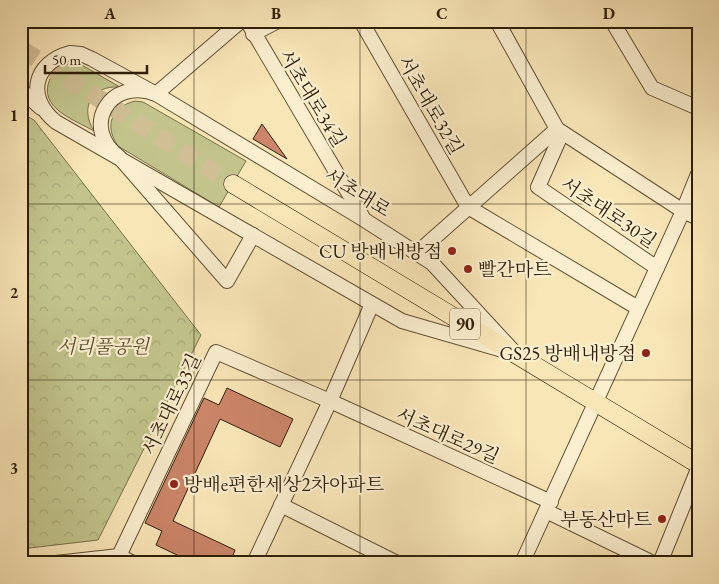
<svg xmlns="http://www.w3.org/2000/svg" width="719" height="584" font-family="'EB Garamond','Noto Serif KR',serif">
<defs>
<pattern id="forest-crowns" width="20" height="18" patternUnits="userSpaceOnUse" patternTransform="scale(1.25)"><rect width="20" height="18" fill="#c2c48c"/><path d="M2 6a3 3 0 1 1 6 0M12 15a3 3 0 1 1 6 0" fill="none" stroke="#a7a877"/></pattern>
</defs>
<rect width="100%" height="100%" fill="#f9e6b7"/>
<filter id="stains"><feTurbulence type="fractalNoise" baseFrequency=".004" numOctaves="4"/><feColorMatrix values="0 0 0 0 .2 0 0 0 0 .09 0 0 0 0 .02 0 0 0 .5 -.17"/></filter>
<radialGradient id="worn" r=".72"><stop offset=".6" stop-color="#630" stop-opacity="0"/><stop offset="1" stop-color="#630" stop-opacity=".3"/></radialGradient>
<!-- forest -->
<path fill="url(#forest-crowns)" stroke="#78714a" d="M 21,113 L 34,120 L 201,335 L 98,540 L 21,549 Z"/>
<!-- garden -->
<g fill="#c2c48c" stroke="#78714a">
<path d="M 71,63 L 80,64 L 120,87 C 92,85 79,107 94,131 C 75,120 37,108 50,79 C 54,70 62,66 71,63 Z"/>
<path d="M 135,101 L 143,102 L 246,161 L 219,207 L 118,146 C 104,126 111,107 135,101 Z"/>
</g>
<!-- building -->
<g fill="#cc8569" stroke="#2e1e08">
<path d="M 262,124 L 287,159 L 253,139 Z"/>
<path d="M 227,388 L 293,419 L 280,447 L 220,419 L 173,521 L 235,550 L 230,563 L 194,563 L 156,545 L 162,531 L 145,523 L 204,398 L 219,405 Z"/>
</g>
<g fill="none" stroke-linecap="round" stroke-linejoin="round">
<!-- major-tunnel -->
<path stroke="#d0be94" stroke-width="18" stroke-dasharray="18 9" stroke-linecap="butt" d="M 21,49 L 233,184"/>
<defs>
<g id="minor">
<path d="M 241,21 L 156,94 C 109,76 80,128 119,157 L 227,281 L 253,235"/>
<path d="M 247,21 L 362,216"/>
<path d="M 361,21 L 468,207 L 638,308"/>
<path d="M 497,21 L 557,129 L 683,211 L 698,218"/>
<path d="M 612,21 L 652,88 L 698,108"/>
<path d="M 253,34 L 278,21"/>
<path d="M 70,53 L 81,54 L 92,59 L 156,94 L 363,219 L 432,263 L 516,354 L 402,321 L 56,122 C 26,98 33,63 70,53 Z"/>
<path d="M 21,90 L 41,108"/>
<path d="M 562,133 L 538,187 L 657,268"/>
<path d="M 417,253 L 557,129"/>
<path d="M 281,505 L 397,563"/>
<path d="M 546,511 L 653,563"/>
<path d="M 119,556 L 216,352 L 330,401 L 551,502"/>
<path d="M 119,556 L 133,563"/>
<path d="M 56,563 L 119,556"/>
<path d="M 254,563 L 330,401 L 372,304"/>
<path d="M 522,563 L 683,211 L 698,174"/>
<path d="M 660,563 L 698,469"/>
</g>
<path id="major" d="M 233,184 L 698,464"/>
</defs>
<!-- minor casing -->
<use href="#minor" stroke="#615034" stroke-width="16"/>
<!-- major casing -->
<use href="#major" stroke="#2e1e08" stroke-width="19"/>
<!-- minor -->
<use href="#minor" stroke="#fbefd0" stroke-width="14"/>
<!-- major -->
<use href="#major" stroke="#f9e6b7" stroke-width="18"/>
</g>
<!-- grid -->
<path fill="none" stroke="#2e1e08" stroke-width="1" stroke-opacity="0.55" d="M 194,21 L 194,563M 360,21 L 360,563M 526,21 L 526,563M 21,204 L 698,204M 21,380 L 698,380"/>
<!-- markers -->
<g fill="#8f2418" stroke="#fbefd0" stroke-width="2">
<circle cx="452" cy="251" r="5"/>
<circle cx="468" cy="269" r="5"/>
<circle cx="646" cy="353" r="5"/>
<circle cx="174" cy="484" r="5"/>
<circle cx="662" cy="519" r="5"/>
</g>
<g text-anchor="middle" stroke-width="4.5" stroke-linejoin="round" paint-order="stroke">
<!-- shield labels -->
<rect fill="#fbefd0" stroke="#6c5d44" stroke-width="1" x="450" y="308.5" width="30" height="31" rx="4"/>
<g font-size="18" font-weight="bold" fill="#2e1e08">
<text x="465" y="330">90</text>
</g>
<!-- street labels -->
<g font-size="19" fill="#2e1e08" stroke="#fbefd0">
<text transform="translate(313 98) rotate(59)" y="7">서초대로34길</text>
<text transform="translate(431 105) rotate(60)" y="7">서초대로32길</text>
<text transform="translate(358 192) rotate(32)" y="7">서초대로</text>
<text transform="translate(609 212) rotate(34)" y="7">서초대로30길</text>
<text transform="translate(171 404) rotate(-64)" y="7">서초대로33길</text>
<text transform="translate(448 435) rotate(24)" y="7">서초대로29길</text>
</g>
<!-- poi labels -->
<g font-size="19" fill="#2e1e08" stroke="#fbefd0" text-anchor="end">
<text x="442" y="258">CU 방배내방점</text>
<text x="478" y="276" text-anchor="start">빨간마트</text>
<text x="636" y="360">GS25 방배내방점</text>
<text x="184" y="491" text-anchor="start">방배e편한세상2차아파트</text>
<text x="652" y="526">부동산마트</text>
</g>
<!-- park labels -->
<g font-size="19" font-style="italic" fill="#5a5030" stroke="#fbefd0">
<text x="103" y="353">서리풀공원</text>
</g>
</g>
<!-- margin -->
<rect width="719" height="584" fill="none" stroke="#f9e6b7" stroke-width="55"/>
<!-- scale -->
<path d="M45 65v8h102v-8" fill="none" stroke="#2e1e08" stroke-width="2.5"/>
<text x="52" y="65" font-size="15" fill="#2e1e08" stroke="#fbefd0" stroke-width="4" paint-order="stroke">50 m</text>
<rect x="28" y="28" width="664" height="528" fill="none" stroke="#2e1e08" stroke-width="2"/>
<g font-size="16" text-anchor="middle" font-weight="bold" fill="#2e1e08">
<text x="110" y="19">A</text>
<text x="276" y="19">B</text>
<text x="442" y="19">C</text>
<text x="609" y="19">D</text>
<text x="14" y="121">1</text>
<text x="14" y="298">2</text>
<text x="14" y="474">3</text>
</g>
<rect width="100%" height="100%" filter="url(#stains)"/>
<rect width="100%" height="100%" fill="url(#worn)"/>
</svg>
